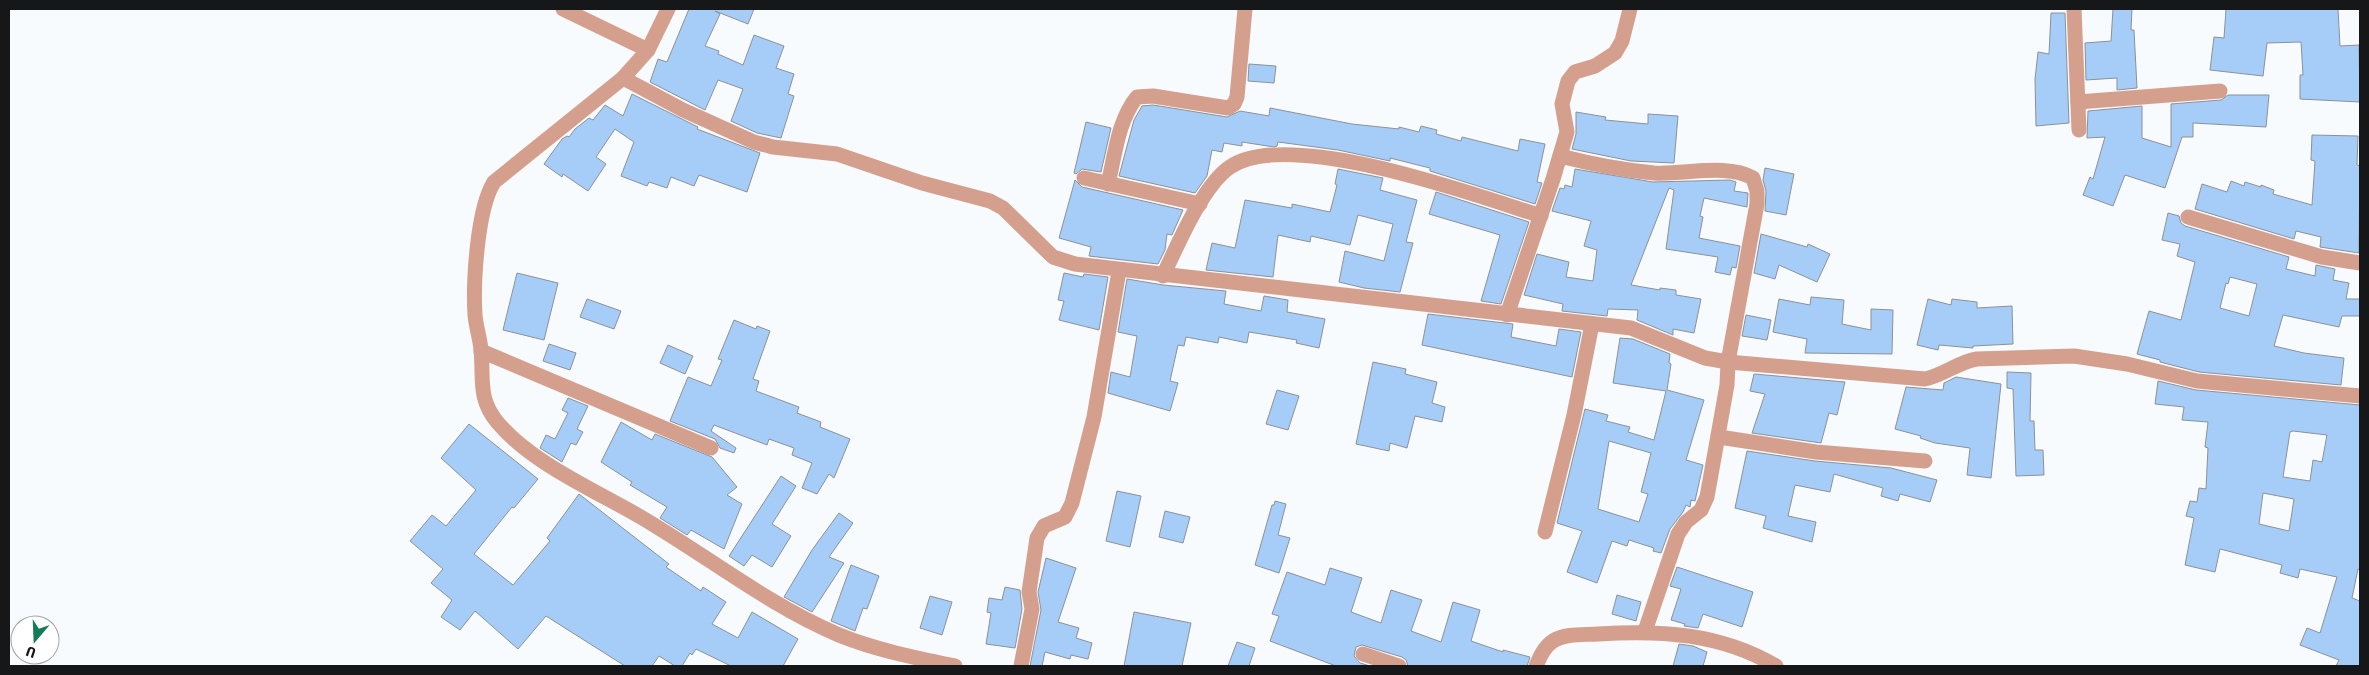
<svg xmlns="http://www.w3.org/2000/svg" width="2369" height="675" font-family="'Fira Sans',sans-serif">
<rect width="100%" height="100%" fill="#f8fbfe"/>
<!-- building -->
<g fill="#a6cdf8" stroke="#8c9196" fill-rule="evenodd">
<path d="M 689,9 L 754,9 L 748,24 L 715,11 L 720,14 L 705,46 L 719,51 L 718,54 L 743,65 L 754,35 L 784,46 L 776,68 L 794,74 L 788,94 L 794,96 L 781,138 L 757,133 L 731,121 L 743,89 L 718,80 L 705,110 L 650,82 L 658,59 L 667,62 Z"/>
<path d="M 2113,9 L 2132,9 L 2131,30 L 2134,30 L 2137,88 L 2117,90 L 2117,78 L 2086,80 L 2085,43 L 2111,41 Z"/>
<path d="M 2226,9 L 2338,9 L 2340,46 L 2359,45 L 2360,102 L 2300,99 L 2300,75 L 2303,75 L 2301,42 L 2267,43 L 2263,76 L 2210,70 L 2214,37 L 2224,38 Z"/>
<path d="M 2051,13 L 2065,13 L 2069,123 L 2036,126 L 2035,79 L 2038,52 L 2049,54 Z"/>
<path d="M 1249,64 L 1276,66 L 1274,83 L 1248,81 Z"/>
<path d="M 632,94 L 698,127 L 697,129 L 760,153 L 747,192 L 699,175 L 694,186 L 671,177 L 667,188 L 649,182 L 647,186 L 621,176 L 634,142 L 615,129 L 596,157 L 606,164 L 588,191 L 563,174 L 562,177 L 544,164 L 562,139 L 567,136 L 569,137 L 575,129 L 589,118 L 593,120 L 605,105 L 623,116 Z"/>
<path d="M 2228,95 L 2269,95 L 2266,127 L 2193,123 L 2193,137 L 2182,137 L 2165,188 L 2125,175 L 2113,206 L 2083,195 L 2090,177 L 2093,179 L 2105,137 L 2087,138 L 2088,111 L 2142,106 L 2142,138 L 2171,147 L 2171,104 L 2221,100 Z"/>
<path d="M 1153,105 L 1227,117 L 1240,111 L 1269,116 L 1270,108 L 1352,124 L 1399,129 L 1399,127 L 1419,132 L 1421,126 L 1437,130 L 1436,134 L 1461,141 L 1462,137 L 1518,151 L 1520,139 L 1545,144 L 1537,182 L 1542,183 L 1535,204 L 1430,171 L 1430,168 L 1390,158 L 1390,161 L 1338,150 L 1278,142 L 1277,146 L 1274,147 L 1242,142 L 1242,146 L 1224,143 L 1222,152 L 1212,150 L 1207,176 L 1195,193 L 1119,176 L 1134,120 L 1142,106 Z"/>
<path d="M 1576,112 L 1606,117 L 1605,120 L 1648,124 L 1648,114 L 1678,116 L 1674,163 L 1631,161 L 1572,149 L 1576,134 Z"/>
<path d="M 1086,122 L 1111,128 L 1101,172 L 1082,169 L 1076,174 L 1074,173 Z"/>
<path d="M 2312,135 L 2358,136 L 2357,165 L 2360,166 L 2359,253 L 2320,247 L 2321,237 L 2296,231 L 2294,239 L 2195,209 L 2202,184 L 2227,192 L 2231,181 L 2244,186 L 2245,182 L 2261,187 L 2261,185 L 2274,190 L 2273,194 L 2312,205 L 2315,161 L 2311,160 Z"/>
<path d="M 1765,168 L 1794,174 L 1786,215 L 1765,211 L 1766,191 L 1763,180 Z"/>
<path d="M 1338,169 L 1383,178 L 1380,190 L 1417,200 L 1406,242 L 1413,243 L 1400,292 L 1364,288 L 1339,282 L 1345,251 L 1384,261 L 1393,224 L 1358,215 L 1350,245 L 1311,236 L 1310,242 L 1278,235 L 1273,277 L 1206,270 L 1212,243 L 1235,248 L 1245,200 L 1292,208 L 1292,204 L 1330,212 L 1337,185 L 1335,184 Z"/>
<path d="M 1575,169 L 1653,182 L 1730,180 L 1736,182 L 1734,191 L 1748,193 L 1747,207 L 1704,198 L 1700,216 L 1703,217 L 1699,238 L 1740,246 L 1736,268 L 1732,267 L 1730,275 L 1715,272 L 1718,257 L 1666,249 L 1674,190 L 1669,188 L 1631,285 L 1660,290 L 1660,288 L 1676,290 L 1676,295 L 1701,299 L 1694,333 L 1673,329 L 1673,335 L 1637,320 L 1638,310 L 1608,309 L 1607,316 L 1562,311 L 1563,304 L 1524,295 L 1537,254 L 1569,262 L 1566,277 L 1593,281 L 1597,250 L 1584,246 L 1591,221 L 1552,211 L 1560,188 L 1564,189 L 1565,185 L 1572,187 Z"/>
<path d="M 1075,180 L 1082,187 L 1183,210 L 1172,235 L 1167,234 L 1165,250 L 1158,264 L 1089,256 L 1091,247 L 1059,238 Z"/>
<path d="M 1436,192 L 1529,222 L 1501,304 L 1481,301 L 1500,235 L 1429,214 Z"/>
<path d="M 2168,213 L 2179,216 L 2181,223 L 2185,226 L 2289,257 L 2286,269 L 2315,276 L 2316,265 L 2335,269 L 2333,280 L 2349,283 L 2346,299 L 2360,299 L 2360,316 L 2342,316 L 2339,327 L 2283,315 L 2274,346 L 2304,353 L 2344,358 L 2341,385 L 2199,372 L 2160,362 L 2160,360 L 2137,354 L 2149,311 L 2181,320 L 2195,262 L 2177,256 L 2180,244 L 2162,240 ZM 2230,277 L 2257,284 L 2249,316 L 2220,308 L 2226,283 L 2228,284 Z"/>
<path d="M 1761,234 L 1807,247 L 1808,244 L 1830,254 L 1817,282 L 1779,265 L 1775,279 L 1754,273 Z"/>
<path d="M 517,273 L 558,283 L 544,340 L 503,330 Z"/>
<path d="M 1064,273 L 1083,277 L 1084,274 L 1108,277 L 1099,330 L 1059,320 L 1064,301 L 1058,300 Z"/>
<path d="M 1127,279 L 1163,285 L 1226,291 L 1224,304 L 1261,311 L 1264,296 L 1288,300 L 1287,312 L 1325,319 L 1319,348 L 1296,343 L 1297,340 L 1249,332 L 1247,343 L 1219,337 L 1218,343 L 1186,337 L 1184,346 L 1178,345 L 1170,381 L 1178,383 L 1170,411 L 1108,393 L 1111,372 L 1130,377 L 1137,336 L 1118,332 Z"/>
<path d="M 1811,297 L 1844,300 L 1842,324 L 1871,330 L 1871,309 L 1893,310 L 1892,354 L 1805,353 L 1807,339 L 1773,332 L 1779,299 L 1810,305 Z"/>
<path d="M 587,299 L 621,311 L 614,329 L 580,317 Z"/>
<path d="M 1928,299 L 1951,305 L 1952,299 L 1977,302 L 1977,308 L 2012,306 L 2013,344 L 1973,346 L 1973,348 L 1939,345 L 1938,350 L 1917,345 Z"/>
<path d="M 1428,314 L 1513,324 L 1511,337 L 1556,346 L 1559,329 L 1581,332 L 1572,377 L 1422,345 Z"/>
<path d="M 1746,315 L 1771,320 L 1767,340 L 1742,336 Z"/>
<path d="M 734,320 L 756,329 L 757,326 L 770,331 L 753,379 L 759,381 L 756,391 L 799,407 L 797,413 L 821,422 L 820,427 L 850,439 L 834,478 L 829,474 L 817,494 L 802,488 L 812,463 L 792,455 L 794,448 L 769,439 L 767,445 L 714,425 L 711,431 L 736,448 L 734,453 L 720,448 L 715,439 L 670,421 L 688,377 L 711,386 L 722,360 L 718,359 Z"/>
<path d="M 1620,338 L 1633,339 L 1670,354 L 1669,363 L 1671,364 L 1667,390 L 1704,400 L 1686,460 L 1703,465 L 1695,501 L 1691,500 L 1690,507 L 1686,505 L 1683,512 L 1670,529 L 1661,553 L 1653,551 L 1654,548 L 1629,540 L 1627,546 L 1612,541 L 1597,583 L 1567,572 L 1582,531 L 1557,523 L 1585,409 L 1608,415 L 1606,421 L 1630,427 L 1628,432 L 1654,440 L 1666,391 L 1613,383 ZM 1609,441 L 1651,453 L 1641,492 L 1648,494 L 1639,522 L 1598,509 Z"/>
<path d="M 549,344 L 576,353 L 570,370 L 543,361 Z"/>
<path d="M 668,345 L 693,356 L 685,374 L 660,363 Z"/>
<path d="M 1373,362 L 1406,369 L 1405,374 L 1437,382 L 1432,403 L 1445,407 L 1442,422 L 1415,416 L 1407,448 L 1390,443 L 1389,451 L 1356,444 Z"/>
<path d="M 2007,372 L 2031,373 L 2030,421 L 2034,421 L 2035,450 L 2043,450 L 2044,475 L 2016,476 L 2013,389 L 2007,388 Z"/>
<path d="M 1754,374 L 1845,382 L 1837,415 L 1829,413 L 1821,443 L 1752,433 L 1765,394 L 1750,391 Z"/>
<path d="M 1956,377 L 2001,384 L 1991,478 L 1967,475 L 1970,448 L 1935,443 L 1920,438 L 1921,436 L 1895,429 L 1906,387 L 1943,390 L 1944,383 Z"/>
<path d="M 2158,381 L 2196,390 L 2360,405 L 2360,570 L 2358,569 L 2352,598 L 2360,601 L 2360,666 L 2336,666 L 2339,660 L 2300,645 L 2307,628 L 2320,633 L 2337,577 L 2300,569 L 2298,578 L 2280,573 L 2282,565 L 2220,549 L 2215,572 L 2185,565 L 2194,518 L 2186,516 L 2190,501 L 2197,502 L 2199,488 L 2206,489 L 2208,448 L 2205,447 L 2208,422 L 2182,420 L 2184,407 L 2155,404 ZM 2293,431 L 2327,435 L 2322,462 L 2313,460 L 2310,481 L 2283,477 L 2290,432 ZM 2263,493 L 2294,499 L 2289,531 L 2259,524 Z"/>
<path d="M 1277,390 L 1299,396 L 1288,430 L 1266,424 Z"/>
<path d="M 568,398 L 588,406 L 577,429 L 583,432 L 576,445 L 571,443 L 562,462 L 540,448 L 546,435 L 555,439 L 568,413 L 562,410 Z"/>
<path d="M 621,422 L 652,440 L 655,434 L 712,457 L 737,487 L 727,495 L 742,504 L 724,549 L 691,530 L 687,535 L 660,518 L 667,507 L 630,485 L 632,482 L 601,462 Z"/>
<path d="M 469,424 L 538,479 L 514,508 L 512,507 L 474,554 L 513,585 L 550,541 L 547,538 L 579,494 L 669,564 L 666,567 L 701,591 L 703,587 L 726,602 L 712,624 L 738,638 L 752,612 L 798,639 L 783,666 L 731,666 L 696,649 L 692,655 L 690,653 L 682,666 L 675,666 L 659,656 L 652,666 L 625,666 L 546,616 L 518,649 L 475,611 L 460,630 L 441,617 L 452,600 L 431,583 L 443,569 L 410,541 L 432,515 L 446,526 L 476,490 L 441,458 Z"/>
<path d="M 1747,451 L 1815,461 L 1891,468 L 1937,480 L 1930,502 L 1900,494 L 1898,501 L 1881,496 L 1883,488 L 1834,474 L 1830,492 L 1795,485 L 1788,516 L 1816,522 L 1812,542 L 1763,528 L 1766,516 L 1735,508 Z"/>
<path d="M 781,476 L 796,486 L 772,524 L 791,536 L 772,567 L 752,555 L 744,566 L 729,556 Z"/>
<path d="M 1117,491 L 1141,496 L 1130,547 L 1106,541 Z"/>
<path d="M 1275,501 L 1286,504 L 1278,535 L 1290,538 L 1279,573 L 1255,565 L 1272,505 L 1274,505 Z"/>
<path d="M 1165,511 L 1190,517 L 1183,543 L 1159,537 Z"/>
<path d="M 839,513 L 853,523 L 829,557 L 844,563 L 812,612 L 784,597 L 812,550 Z"/>
<path d="M 1046,558 L 1076,568 L 1058,622 L 1079,628 L 1076,638 L 1092,643 L 1088,659 L 1071,655 L 1070,659 L 1045,652 L 1042,666 L 1030,666 L 1041,610 L 1038,592 Z"/>
<path d="M 851,565 L 879,576 L 867,609 L 863,608 L 855,631 L 831,621 Z"/>
<path d="M 1677,567 L 1753,592 L 1742,627 L 1703,614 L 1698,628 L 1684,626 L 1685,624 L 1671,620 L 1681,589 L 1670,586 Z"/>
<path d="M 1330,568 L 1362,578 L 1351,612 L 1381,623 L 1391,590 L 1422,600 L 1411,631 L 1441,642 L 1453,602 L 1480,610 L 1471,641 L 1503,652 L 1503,650 L 1530,657 L 1527,666 L 1408,666 L 1406,660 L 1402,657 L 1362,645 L 1356,647 L 1354,656 L 1360,663 L 1370,666 L 1336,666 L 1270,641 L 1279,616 L 1272,614 L 1287,572 L 1325,585 Z"/>
<path d="M 1005,587 L 1020,590 L 1022,609 L 1015,648 L 986,644 L 991,613 L 987,612 L 989,598 L 1002,600 Z"/>
<path d="M 1617,595 L 1641,602 L 1636,621 L 1612,614 Z"/>
<path d="M 930,596 L 952,602 L 942,635 L 920,628 Z"/>
<path d="M 1134,612 L 1191,623 L 1182,666 L 1124,666 Z"/>
<path d="M 1237,642 L 1255,648 L 1249,666 L 1228,666 Z"/>
<path d="M 1679,644 L 1693,646 L 1707,652 L 1703,666 L 1673,666 Z"/>
</g>
<g fill="none" stroke-linecap="round" stroke-linejoin="round">
<!-- street -->
<g stroke="#d4a08d" stroke-width="15">
<path d="M 563,9 L 648,50"/>
<path d="M 668,9 L 648,50 L 623,78 L 494,182 C 477,209 473,283 475,315 C 476,327 480,338 481,350 C 484,379 477,398 498,423 C 532,463 594,490 639,516 C 706,555 768,605 839,635 C 876,650 916,658 955,666"/>
<path d="M 2074,9 L 2079,130"/>
<path d="M 623,78 L 683,110 L 754,142 L 773,147 L 837,154 L 922,183 L 990,201 L 1003,208 L 1053,257 L 1075,264 L 1631,328 L 1705,358 L 1728,362 L 1925,379 C 1944,375 1958,362 1977,359 L 2074,356 L 2127,364 L 2197,381 L 2360,396"/>
<path d="M 2078,102 L 2220,91"/>
<path d="M 1560,156 C 1591,164 1622,170 1654,173 C 1684,175 1727,163 1753,178 L 1757,191 L 1757,204 L 1728,362 L 1727,385 L 1707,497 L 1701,510 L 1686,522 L 1678,534 L 1645,631"/>
<path d="M 1084,178 L 1200,204"/>
<path d="M 1108,184 C 1115,155 1118,120 1137,97 L 1153,96 L 1228,108 L 1234,104 L 1237,97 L 1245,9"/>
<path d="M 2188,217 L 2322,257 L 2360,263"/>
<path d="M 1163,276 C 1177,246 1203,185 1230,167 C 1288,127 1476,195 1541,216"/>
<path d="M 1507,315 L 1553,179 L 1567,132 L 1562,104 L 1568,81 L 1575,72 L 1595,66 L 1615,53 L 1622,41 L 1630,9"/>
<path d="M 481,351 L 711,448"/>
<path d="M 1719,437 L 1816,452 L 1925,461"/>
<path d="M 1545,532 L 1574,415 L 1592,324"/>
<path d="M 1363,654 L 1399,666"/>
<path d="M 1021,666 L 1032,609 L 1029,592 L 1037,538 L 1044,526 L 1065,517 L 1072,503 L 1094,417 L 1119,271"/>
<path d="M 1536,666 C 1540,657 1544,647 1553,641 C 1566,633 1583,635 1598,634 C 1660,630 1720,633 1776,666"/>
</g>
</g>
<!-- border -->
<rect width="2369" height="675" fill="none" stroke="#151719" stroke-width="20"/>
<!-- north arrow -->
<g transform="translate(35 640) rotate(199)"><circle r="24" fill="#ffffff" stroke="#a1a2a3"/>
<path d="M0-4L9 19L0 12L-9 19Z" fill="#137d58"/>
<text y="-8" font-size="14" font-weight="bold" text-anchor="middle" fill="#151719">U</text>
</g>
</svg>
